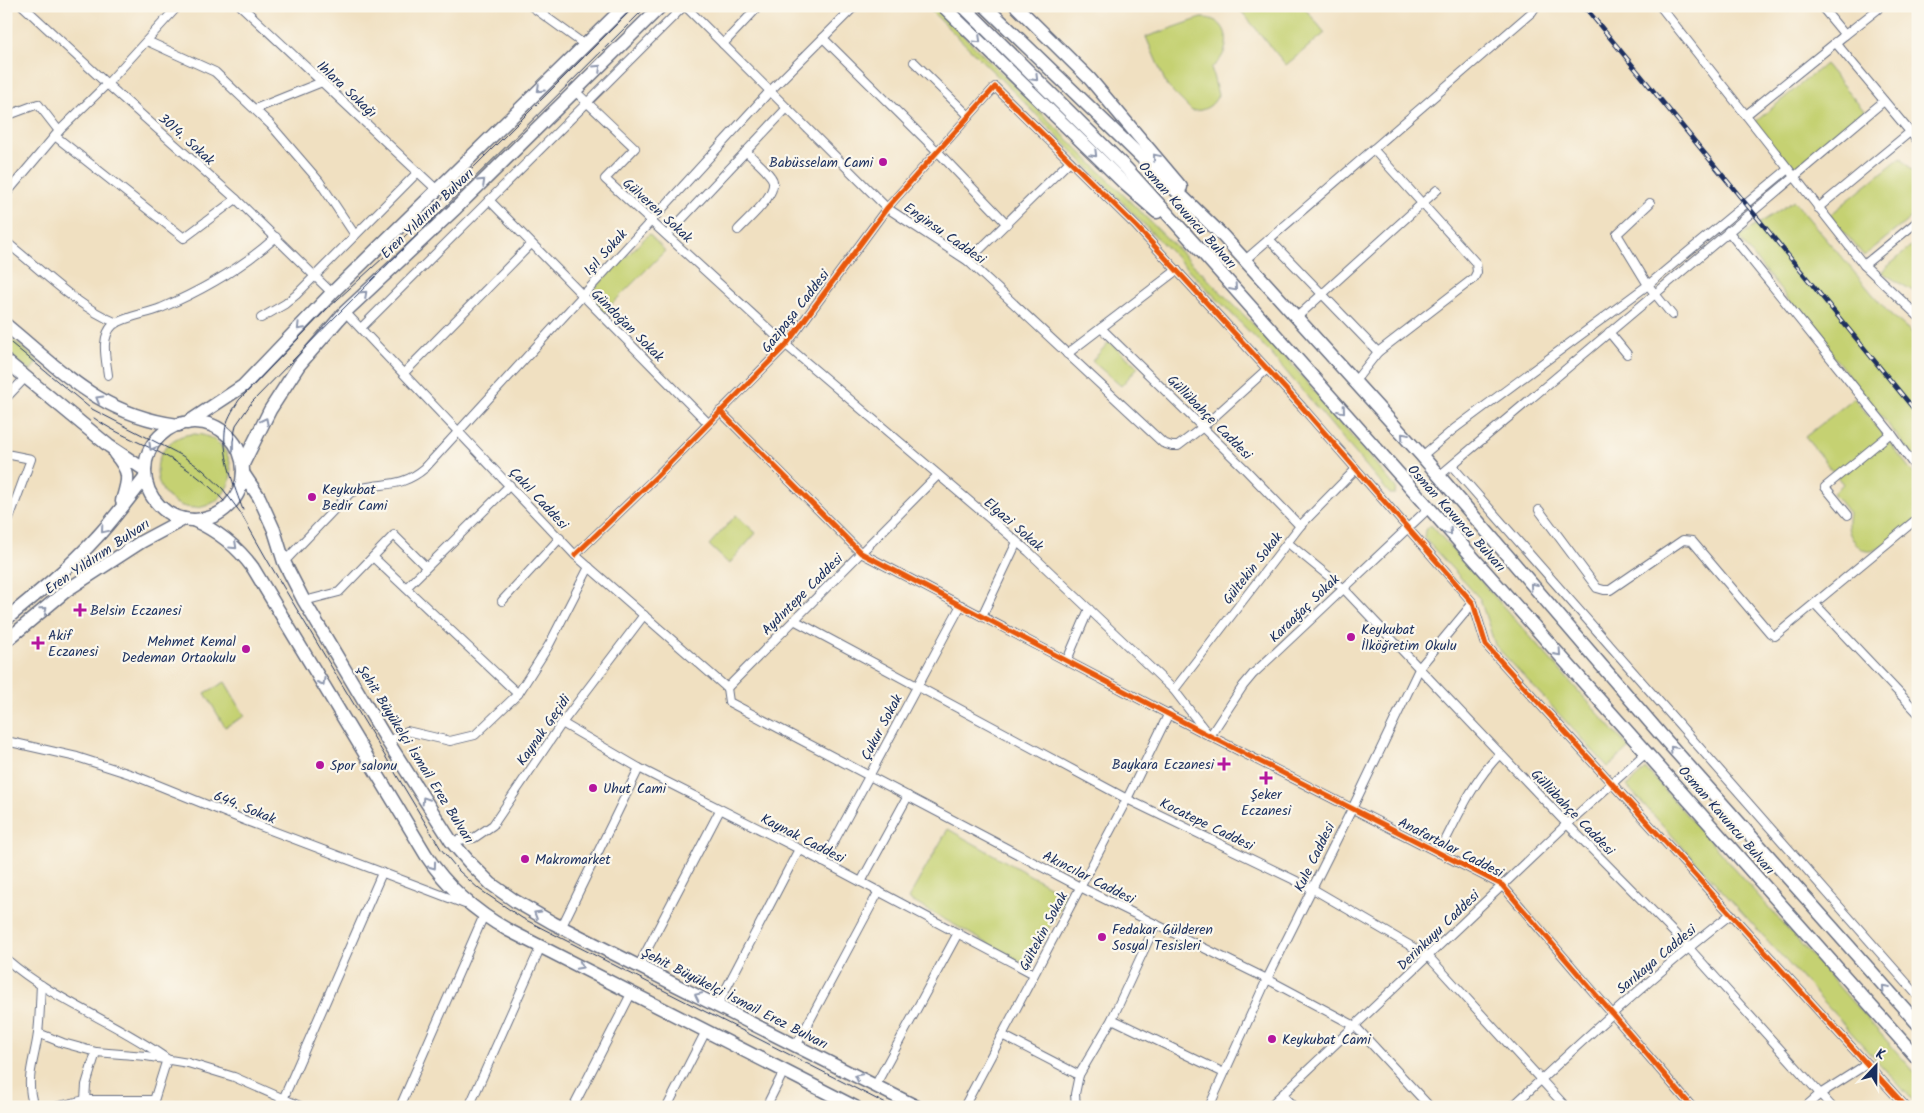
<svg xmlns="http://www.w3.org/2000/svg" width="1924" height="1113" font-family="Kalam,sans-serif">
<rect width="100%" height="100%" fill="#fbf7ec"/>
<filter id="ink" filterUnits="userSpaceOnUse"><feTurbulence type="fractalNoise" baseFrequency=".02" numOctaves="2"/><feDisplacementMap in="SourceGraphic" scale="10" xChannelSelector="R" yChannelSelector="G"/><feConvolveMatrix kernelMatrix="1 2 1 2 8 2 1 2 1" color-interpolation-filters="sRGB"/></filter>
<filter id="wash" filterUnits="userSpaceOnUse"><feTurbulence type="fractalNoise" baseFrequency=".0096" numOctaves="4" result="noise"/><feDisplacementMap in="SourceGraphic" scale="20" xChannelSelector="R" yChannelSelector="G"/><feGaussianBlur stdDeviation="1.12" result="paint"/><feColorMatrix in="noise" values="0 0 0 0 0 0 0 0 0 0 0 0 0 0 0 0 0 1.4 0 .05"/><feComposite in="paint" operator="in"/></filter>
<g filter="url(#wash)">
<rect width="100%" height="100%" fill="#f0e0c1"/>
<!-- green -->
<g fill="#c5d172" stroke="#708068">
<path d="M 926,6 L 934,6 L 1284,355 L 1396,488 L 1395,494 L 1390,494 L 1272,355 L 1022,100 Z"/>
<path d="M 1237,6 L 1303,6 L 1325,33 L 1286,65 Z"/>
<path d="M 1201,18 C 1232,17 1234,53 1211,68 L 1218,95 C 1213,106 1205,111 1192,111 L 1167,86 L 1146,37 Z"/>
<path d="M 1825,64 L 1866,113 L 1794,172 L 1754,123 Z"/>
<path d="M 1901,157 L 1918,177 L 1918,212 L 1864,256 L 1830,215 Z"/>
<path d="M 1794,201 L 1887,311 L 1918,338 L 1918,462 L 1738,237 Z"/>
<path d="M 649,234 L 665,251 L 603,313 L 586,297 Z"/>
<path d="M 1918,241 L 1918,294 L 1881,272 Z"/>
<path d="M 6,334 L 38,361 L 30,371 L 6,352 Z"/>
<path d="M 1109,342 L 1138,367 L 1121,386 L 1092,361 Z"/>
<path d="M 1854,398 L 1918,479 L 1918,518 C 1908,526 1879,554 1867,551 C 1862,550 1857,545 1855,542 C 1847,533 1847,524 1849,513 L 1833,493 L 1843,484 L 1805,437 Z"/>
<circle cx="194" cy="471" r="37"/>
<path d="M 736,515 L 756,533 L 729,564 L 709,545 Z"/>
<path d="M 1431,525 L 1629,748 L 1608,767 L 1495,645 L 1480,599 L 1424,538 L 1425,530 Z"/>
<path d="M 225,682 L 245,716 L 225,727 L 205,693 Z"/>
<path d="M 1646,769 L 1918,1076 L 1918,1106 L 1627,786 Z"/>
<path d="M 948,829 L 1067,896 L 1028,966 L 908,899 Z"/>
</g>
</g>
<g filter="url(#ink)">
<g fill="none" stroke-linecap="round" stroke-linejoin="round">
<defs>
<g id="minor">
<path d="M 23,6 L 107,84 L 236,199 L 332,293"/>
<path d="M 241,6 L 436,189"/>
<path d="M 531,6 L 585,45"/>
<path d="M 685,6 L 887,208 L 968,261 L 1163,443 L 1172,446 L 1178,446 L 1203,427 L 1267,369"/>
<path d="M 1660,6 L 1864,265 L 1918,316"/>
<path d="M 1845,35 L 1878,9"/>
<path d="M 823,38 L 937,151 L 1007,224"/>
<path d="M 147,41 L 215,72 L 270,124 L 319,181 L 355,235"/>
<path d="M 1835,42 L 1916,139"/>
<path d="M 723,44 L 759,6"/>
<path d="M 914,62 L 969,116"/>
<path d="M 575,91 L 635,148 L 605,179 L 786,345 L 1029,552 L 1174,690 L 1207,733"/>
<path d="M 255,109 L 322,82"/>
<path d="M 1743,112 L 1746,115 L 1845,35 L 1821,6"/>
<path d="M 6,116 L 38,104 L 59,131"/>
<path d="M 55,136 L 184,238 L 236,199"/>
<path d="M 6,194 L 59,131 L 107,84 L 178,6"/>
<path d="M 489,200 L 708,423"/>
<path d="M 1650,203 L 1617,234 L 1648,285 L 1672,315"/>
<path d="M 1818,208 L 1910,132"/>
<path d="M 738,230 C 748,219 782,191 771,177 C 764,167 754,160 746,151"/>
<path d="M 1728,231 L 1891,433 L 1918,471"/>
<path d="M 667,235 L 787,108"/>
<path d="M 1269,239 L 1378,352"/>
<path d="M 6,242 C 42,270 74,305 117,323"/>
<path d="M 1245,260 L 1532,12 L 1536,6"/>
<path d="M 968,261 L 1070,161"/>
<path d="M 1864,265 L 1918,221"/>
<path d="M 345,312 L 575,555 L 727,688"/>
<path d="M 1297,317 L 1437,190"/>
<path d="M 261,318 L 285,304 L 296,295 L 418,172"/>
<path d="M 361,328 L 684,6"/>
<path d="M 1101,328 L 1245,469 L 1300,526"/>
<path d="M 1609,332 L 1627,354"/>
<path d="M 1067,354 L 1177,270"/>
<path d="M 404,373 L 531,244"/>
<path d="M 108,375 C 106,359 100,337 113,325 C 127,316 146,314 161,308 C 203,290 242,268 276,237"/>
<path d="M 1355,381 L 1378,352 L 1474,278 L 1477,272 L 1476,263 L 1373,149"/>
<path d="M 6,398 L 26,377"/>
<path d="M 720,411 L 861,553 L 1210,736 L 1502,885 L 1692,1107"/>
<path d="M 6,454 L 31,459 L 6,527"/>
<path d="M 1422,456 L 1454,429 L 1648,285 L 1788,169"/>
<path d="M 1452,466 L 1918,996"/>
<path d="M 1439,476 L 1884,101"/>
<path d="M 1539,510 L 1597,588 L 1604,590 L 1610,590 L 1683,540 L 1692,541 L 1770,633 L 1775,636 L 1918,518"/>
<path d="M 1848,515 L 1825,487 L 1891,433"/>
<path d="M 1288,543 L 1343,588 L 1567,824 L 1688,947 L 1832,1107"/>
<path d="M 575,555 L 657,476 L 786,345 L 887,208 L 995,87 L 1137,227 L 1302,407 L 1473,603 L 1486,645 L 1906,1107"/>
<path d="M 373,557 L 518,694"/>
<path d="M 284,562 L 350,493 C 378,479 397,492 425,468 L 770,91 L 855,6"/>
<path d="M 406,588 L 510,485"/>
<path d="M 304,601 L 339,592 L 394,535 L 426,567"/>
<path d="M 502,601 L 560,538"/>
<path d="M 1815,604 L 1918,713"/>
<path d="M 982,616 L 1017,542"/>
<path d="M 794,620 L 1127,799 L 1313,889 L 1428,956 L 1566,1107"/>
<path d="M 1067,660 L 1089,609"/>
<path d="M 727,688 L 729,702 L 1080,887 L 1267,979 L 1355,1026 L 1430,1107"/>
<path d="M 727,688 L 938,475"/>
<path d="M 1174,690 L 1300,526 L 1356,469"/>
<path d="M 562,723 L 639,768 L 799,849 L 1034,974"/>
<path d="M 1210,736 L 1243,686 L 1253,674 L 1428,509"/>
<path d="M 6,741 L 77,757 L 133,775 L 244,820 L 465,904"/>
<path d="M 388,742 L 407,731 L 450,741 L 475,735 L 518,694 L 549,645 L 589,567"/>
<path d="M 451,841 L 474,838 L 493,825 L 562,723 L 644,615"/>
<path d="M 1439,853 C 1457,818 1472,782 1500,754"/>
<path d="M 823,862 L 961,605"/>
<path d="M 861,882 L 908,796"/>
<path d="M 561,928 L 639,768"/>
<path d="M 6,959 C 54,1001 117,1022 167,1059 L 152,1107"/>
<path d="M 638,967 L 720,810"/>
<path d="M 717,1006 L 799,849"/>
<path d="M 1112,1019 L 1224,1073"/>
<path d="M 38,1033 L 63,1043 L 96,1052 L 146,1056 L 188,1063 L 234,1077 L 302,1107"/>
<path d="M 1002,1035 L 1079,1075"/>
<path d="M 796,1046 L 879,891"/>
<path d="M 875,1086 L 958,933"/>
<path d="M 1282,1095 L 1294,1107"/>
<path d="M 85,1100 L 86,1085 L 96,1052"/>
<path d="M 34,1107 C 24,1078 35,1060 38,1033 C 40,1017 40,1001 41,985"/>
<path d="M 55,1107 L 85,1100 L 154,1100"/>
<path d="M 277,1107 L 284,1097 L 382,873"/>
<path d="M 400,1107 L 484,915"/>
<path d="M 469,1107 L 541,946"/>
<path d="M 573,1107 L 632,992"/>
<path d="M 667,1107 L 706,1031"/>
<path d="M 766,1107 L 784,1071"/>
<path d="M 964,1107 L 1127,799 L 1169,713"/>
<path d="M 1076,1107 L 1075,1094 L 1079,1075 L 1112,1019 L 1156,924"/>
<path d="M 1209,1107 L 1267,979 L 1352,809 L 1420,667 L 1473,603"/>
<path d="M 1269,1107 L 1567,824 L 1647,752"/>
<path d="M 1512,1107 C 1583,1040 1654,974 1731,914"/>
<path d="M 1805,1107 L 1820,1094 L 1867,1064"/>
</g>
<g id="primary">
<path d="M 6,325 C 63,372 101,415 178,425"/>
<path d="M 6,361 L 109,446 L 145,470"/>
<circle cx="194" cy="471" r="49"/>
<path d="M 187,423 L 243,386 L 332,293 L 625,6"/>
<path d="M 115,454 C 131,473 129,478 122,501"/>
<path d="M 243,464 L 270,410 L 299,365 L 345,312 L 456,208 L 661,6"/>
<path d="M 243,473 L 259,497 L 274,530 L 284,562 L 304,601 L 388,742 L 451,841 L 470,863 L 491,884 L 515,901 L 553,923 L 917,1107"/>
<path d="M 193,520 C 218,531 237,546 253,568 L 426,855 C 447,887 474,911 508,930 L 855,1107"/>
<path d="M 6,619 C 38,593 69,568 97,537 C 114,519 129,498 145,478"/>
<path d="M 6,641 L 67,590 L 141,542 L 184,519"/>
</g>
<g id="trunk">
<path d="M 943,6 L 1125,184 L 1157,212"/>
<path d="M 963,6 L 1126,168 L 1202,252 L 1918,1059"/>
<path d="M 985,6 L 1222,235 L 1422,456 L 1662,736 L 1918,1024"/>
<path d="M 1016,6 L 1090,79 L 1181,187"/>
</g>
</defs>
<!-- minor casing -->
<use href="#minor" stroke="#666d81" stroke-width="10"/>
<!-- primary casing -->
<use href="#primary" stroke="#666d81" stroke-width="15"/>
<!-- trunk casing -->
<use href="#trunk" stroke="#666d81" stroke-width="15"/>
<!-- minor -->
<use href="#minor" stroke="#fff" stroke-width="8"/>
<!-- primary -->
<use href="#primary" stroke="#fff" stroke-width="12"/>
<!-- trunk -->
<use href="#trunk" stroke="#fff" stroke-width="12"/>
<!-- tram -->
<g stroke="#1b2f5e" stroke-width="1">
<path d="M 6,339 L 90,408 L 181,455 L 203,470 L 223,489 L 240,512 L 269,563 L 441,849 L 459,871 L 479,889 L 522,918 L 892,1107"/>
<path d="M 94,418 C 108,428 123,435 138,442 C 170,457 200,474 224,501"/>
<path d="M 233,452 L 233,441 L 236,425 L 252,402 L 336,316 L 647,6"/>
<path d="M 243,510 C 234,486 223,458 225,432 C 226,420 233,410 239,400 L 327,309 L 383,258 L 635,6"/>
</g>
<defs>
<path id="rail" d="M 1584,6 L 1918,414"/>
</defs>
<!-- rail casing -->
<use href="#rail" stroke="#1b2f5e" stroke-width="4.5"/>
<!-- rail -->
<use href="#rail" stroke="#fbf7ec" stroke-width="2.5" stroke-dasharray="8" stroke-linecap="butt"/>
<defs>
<g id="cycleway">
<path d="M 720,411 L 861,553 L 1210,736 L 1502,885 L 1692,1107"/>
<path d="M 575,555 L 657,476 L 786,345 L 887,208 L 995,87 L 1137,227 L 1302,407 L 1473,603 L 1486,645 L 1906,1107"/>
</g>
</defs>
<!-- cycleway casing -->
<use href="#cycleway" stroke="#fbf7ec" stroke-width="8"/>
<!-- cycleway -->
<use href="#cycleway" stroke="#e8590c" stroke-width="5"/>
</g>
<!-- one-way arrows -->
<defs><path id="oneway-chevron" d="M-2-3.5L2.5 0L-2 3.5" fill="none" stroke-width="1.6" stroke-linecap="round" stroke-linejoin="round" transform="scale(1.25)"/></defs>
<g stroke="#8d97ae">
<use href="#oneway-chevron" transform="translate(978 40) rotate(44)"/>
<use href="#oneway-chevron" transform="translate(598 68) rotate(-44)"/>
<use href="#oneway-chevron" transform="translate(1035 78) rotate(45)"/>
<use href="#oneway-chevron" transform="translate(540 89) rotate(136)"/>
<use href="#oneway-chevron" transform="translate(1094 154) rotate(45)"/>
<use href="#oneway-chevron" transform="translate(1156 157) rotate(-130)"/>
<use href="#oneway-chevron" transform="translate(482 182) rotate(-44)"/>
<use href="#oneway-chevron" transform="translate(1234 288) rotate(49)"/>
<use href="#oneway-chevron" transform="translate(364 294) rotate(-43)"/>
<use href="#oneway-chevron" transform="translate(300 327) rotate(134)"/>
<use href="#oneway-chevron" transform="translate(99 399) rotate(-150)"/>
<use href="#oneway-chevron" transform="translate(1342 410) rotate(49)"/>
<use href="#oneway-chevron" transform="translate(265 421) rotate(-63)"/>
<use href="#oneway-chevron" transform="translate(1404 436) rotate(-131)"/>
<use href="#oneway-chevron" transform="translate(152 447) rotate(120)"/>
<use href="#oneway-chevron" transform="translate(104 530) rotate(130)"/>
<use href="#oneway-chevron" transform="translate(1449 532) rotate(48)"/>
<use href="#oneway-chevron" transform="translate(234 546) rotate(43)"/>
<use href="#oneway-chevron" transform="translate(1533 586) rotate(-131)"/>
<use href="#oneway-chevron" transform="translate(44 610) rotate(-40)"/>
<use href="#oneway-chevron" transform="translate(1558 653) rotate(48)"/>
<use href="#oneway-chevron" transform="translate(322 682) rotate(60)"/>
<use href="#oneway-chevron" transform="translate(1673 749) rotate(-132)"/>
<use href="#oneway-chevron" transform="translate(425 800) rotate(-123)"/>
<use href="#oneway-chevron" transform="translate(433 866) rotate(54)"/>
<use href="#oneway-chevron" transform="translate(537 914) rotate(-149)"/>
<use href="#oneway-chevron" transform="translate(580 966) rotate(27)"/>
<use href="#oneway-chevron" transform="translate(1885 988) rotate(-132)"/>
<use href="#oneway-chevron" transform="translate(698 996) rotate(-154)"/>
<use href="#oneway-chevron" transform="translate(858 1077) rotate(-153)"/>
</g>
</g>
<!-- markers -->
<g fill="#b5179e" stroke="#fbf7ec" stroke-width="2">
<circle cx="883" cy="162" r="5"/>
<circle cx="312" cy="497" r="5"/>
<path d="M77.5 602.5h5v5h5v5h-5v5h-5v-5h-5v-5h5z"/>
<circle cx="1351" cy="637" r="5"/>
<path d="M35.5 635.5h5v5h5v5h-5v5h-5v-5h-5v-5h5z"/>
<circle cx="246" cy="649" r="5"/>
<path d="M1221.5 756.5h5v5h5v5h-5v5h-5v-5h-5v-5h5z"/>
<circle cx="320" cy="765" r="5"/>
<path d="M1263.5 770.5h5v5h5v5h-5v5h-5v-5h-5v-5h5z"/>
<circle cx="593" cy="788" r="5"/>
<circle cx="525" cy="859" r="5"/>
<circle cx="1102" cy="937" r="5"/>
<circle cx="1272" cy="1039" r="5"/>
</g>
<g text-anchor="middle" stroke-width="4.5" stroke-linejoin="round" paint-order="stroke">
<!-- street labels -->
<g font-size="14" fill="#1b2f5e" stroke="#fbf7ec">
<text transform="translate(347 89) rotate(43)" y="5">Ihlara Sokağı</text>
<text transform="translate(187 139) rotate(42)" y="5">3014. Sokak</text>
<text transform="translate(658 210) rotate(42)" y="5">Gülveren Sokak</text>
<text transform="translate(427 213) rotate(-44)" y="5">Eren Yıldırım Bulvarı</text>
<text transform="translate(1188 215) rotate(48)" y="5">Osman Kavuncu Bulvarı</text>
<text transform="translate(945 233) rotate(35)" y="5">Enginsu Caddesi</text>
<text transform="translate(605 252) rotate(-48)" y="5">Işıl Sokak</text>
<text transform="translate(795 311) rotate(-52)" y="5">Gazipaşa Caddesi</text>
<text transform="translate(628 325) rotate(45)" y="5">Gündoğan Sokak</text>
<text transform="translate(1210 417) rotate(45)" y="5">Güllübahçe Caddesi</text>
<text transform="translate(539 498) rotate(47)" y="5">Çakıl Caddesi</text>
<text transform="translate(1457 518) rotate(48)" y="5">Osman Kavuncu Bulvarı</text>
<text transform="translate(1014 524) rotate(41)" y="5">Elgazi Sokak</text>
<text transform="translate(97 556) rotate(-34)" y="5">Eren Yıldırım Bulvarı</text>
<text transform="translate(1252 568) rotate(-52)" y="5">Gültekin Sokak</text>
<text transform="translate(802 594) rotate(-45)" y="5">Aydıntepe Caddesi</text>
<text transform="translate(1304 608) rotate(-44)" y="5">Karaağaç Sokak</text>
<text transform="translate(881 727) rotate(-62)" y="5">Çukur Sokak</text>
<text transform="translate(543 730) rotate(-55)" y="5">Kaynak Geçidi</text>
<text transform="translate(416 754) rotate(58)" y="5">Şehit Büyükelçi İsmail Erez Bulvarı</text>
<text transform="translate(245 807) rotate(22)" y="5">644. Sokak</text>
<text transform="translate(1573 812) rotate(46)" y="5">Güllübahçe Caddesi</text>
<text transform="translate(1727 820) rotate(49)" y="5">Osman Kavuncu Bulvarı</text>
<text transform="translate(1207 824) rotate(26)" y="5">Kocatepe Caddesi</text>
<text transform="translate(803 838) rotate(27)" y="5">Kaynak Caddesi</text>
<text transform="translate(1451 847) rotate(27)" y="5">Anafartalar Caddesi</text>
<text transform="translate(1314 857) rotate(-64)" y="5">Kule Caddesi</text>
<text transform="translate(1089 877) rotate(27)" y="5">Akıncılar Caddesi</text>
<text transform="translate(1438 930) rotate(-44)" y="5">Derinkuyu Caddesi</text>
<text transform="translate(1043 931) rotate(-62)" y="5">Gültekin Sokak</text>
<text transform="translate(1656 959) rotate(-40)" y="5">Sarıkaya Caddesi</text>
<text transform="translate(735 998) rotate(27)" y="5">Şehit Büyükelçi İsmail Erez Bulvarı</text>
</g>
<!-- poi labels -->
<g font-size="14" fill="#1b2f5e" stroke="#fbf7ec" text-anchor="start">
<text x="873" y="167" text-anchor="end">Babüsselam Cami</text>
<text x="322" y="494">Keykubat<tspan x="322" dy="16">Bedir Cami</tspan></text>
<text x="90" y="615">Belsin Eczanesi</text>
<text x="1361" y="634">Keykubat<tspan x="1361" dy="16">İlköğretim Okulu</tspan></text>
<text x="48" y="640">Akif<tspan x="48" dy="16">Eczanesi</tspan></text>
<text x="236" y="646" text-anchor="end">Mehmet Kemal<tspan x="236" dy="16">Dedeman Ortaokulu</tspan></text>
<text x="1214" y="769" text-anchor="end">Baykara Eczanesi</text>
<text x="330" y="770">Spor salonu</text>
<text x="603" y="793">Uhut Cami</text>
<text x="1266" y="799" text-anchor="middle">Şeker<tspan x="1266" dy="16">Eczanesi</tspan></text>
<text x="535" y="864">Makromarket</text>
<text x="1112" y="934">Fedakar Gülderen<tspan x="1112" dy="16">Sosyal Tesisleri</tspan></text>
<text x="1282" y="1044">Keykubat Cami</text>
</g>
</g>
<!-- margin -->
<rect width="1924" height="1113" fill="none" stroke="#fbf7ec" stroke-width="25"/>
<!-- north arrow -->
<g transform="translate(1876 1066) rotate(22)" stroke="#fbf7ec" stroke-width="4" paint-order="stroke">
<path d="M0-4L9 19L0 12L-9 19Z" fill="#1b2f5e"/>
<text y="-8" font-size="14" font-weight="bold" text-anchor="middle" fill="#1b2f5e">K</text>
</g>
</svg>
